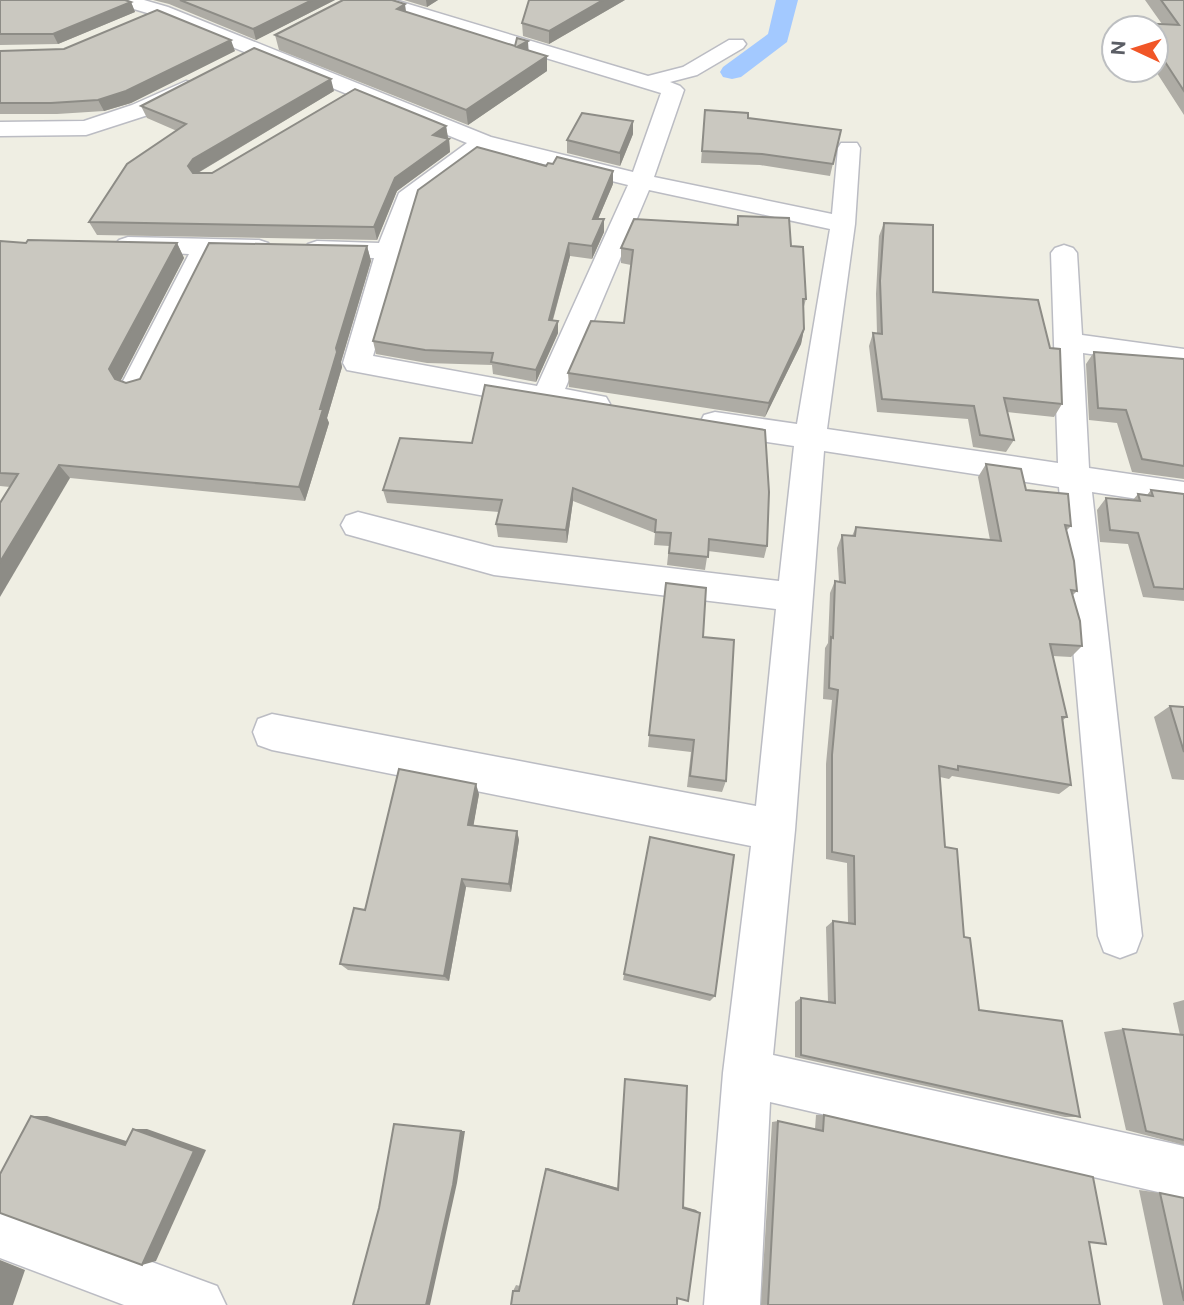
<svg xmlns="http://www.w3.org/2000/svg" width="1184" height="1305" font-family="'Public Sans',sans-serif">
<rect width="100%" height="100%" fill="#efeee3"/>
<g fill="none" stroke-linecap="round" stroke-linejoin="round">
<!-- canal -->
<path fill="#a3c9ff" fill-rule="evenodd" d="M 776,0 L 798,0 L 787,42 L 741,77 L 732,79 L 723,77 L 720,72 L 723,67 L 768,34 Z"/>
<defs>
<g id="minor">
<path d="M 115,0 L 144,0 L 168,7 L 491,137 L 633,172 L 661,93 L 368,4 L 366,0 L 395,0 L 648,76 L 683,67 L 729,40 L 743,40 L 746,44 L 743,48 L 697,75 L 670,82 L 680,86 L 684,90 L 654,177 L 832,214 L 838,148 L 841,143 L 857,143 L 860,148 L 855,224 L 827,429 L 1058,463 L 1051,253 L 1055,248 L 1064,245 L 1073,248 L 1077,253 L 1082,335 L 1184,349 L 1184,367 L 1083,353 L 1089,468 L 1184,482 L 1184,506 L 1092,492 L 1142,936 L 1136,952 L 1120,958 L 1104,952 L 1098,936 L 1059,487 L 824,451 L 795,830 L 773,1055 L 1184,1146 L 1184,1198 L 770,1102 L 760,1305 L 704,1305 L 723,1073 L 751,846 L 272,750 L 258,745 L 253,732 L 258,719 L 272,714 L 756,806 L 776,609 L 494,575 L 346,534 L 341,525 L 346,516 L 358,512 L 494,547 L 779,581 L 794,446 L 715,434 L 704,431 L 700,423 L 704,415 L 715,412 L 797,424 L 830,229 L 649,190 L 565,389 L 606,397 L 610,404 L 606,411 L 595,414 L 533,405 L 347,370 L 343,363 L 374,258 L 317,257 L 308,254 L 304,249 L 308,244 L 317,241 L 379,243 L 399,193 L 467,143 L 154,15 L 117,4 ZM 487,150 L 628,185 L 537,386 L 373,356 L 418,201 Z"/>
<path d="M 186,81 L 193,83 L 196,87 L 193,91 L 148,115 L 86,135 L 0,136 L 0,122 L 84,121 L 132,105 Z"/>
<path d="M 128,237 L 259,240 L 268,243 L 272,248 L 268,253 L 214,255 L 151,385 L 146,392 L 136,395 L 126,392 L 121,385 L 189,254 L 119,250 L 115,245 L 119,240 Z"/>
<path d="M 0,1206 L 217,1286 L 226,1305 L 124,1305 L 0,1258 Z"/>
</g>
</defs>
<!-- minor casing -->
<use href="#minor" stroke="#bbbcc3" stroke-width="3"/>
<!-- minor -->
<use href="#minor" fill="#fff" fill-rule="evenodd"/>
</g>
<!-- wall -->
<g fill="#aeaca5">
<path d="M 0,0 L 131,2 L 135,12 L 58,44 L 0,45 Z"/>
<path d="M 153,0 L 335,0 L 256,40 L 169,4 Z"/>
<path d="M 404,0 L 438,0 L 427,7 Z"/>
<path d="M 625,0 L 549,44 L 523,36 L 522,23 Z"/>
<path d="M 1145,0 L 1184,0 L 1184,115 L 1155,70 L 1156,70 L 1156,28 L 1137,28 L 1140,23 L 1162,24 Z"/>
<path d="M 406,12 L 515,46 L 528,41 L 528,51 L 547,71 L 468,125 L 279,50 L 275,35 Z"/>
<path d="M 0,51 L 235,51 L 131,103 L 104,111 L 57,114 L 0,114 Z"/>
<path d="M 334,91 L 198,173 L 212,173 L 446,126 L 448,138 L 447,139 L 449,139 L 450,152 L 397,191 L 377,240 L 97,235 L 89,222 L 177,131 L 147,118 L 141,106 Z"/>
<path d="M 748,118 L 841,130 L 830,176 L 760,165 L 701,163 L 704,122 Z"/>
<path d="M 633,121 L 633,134 L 620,166 L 567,153 L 567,140 Z"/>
<path d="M 613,184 L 598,219 L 604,219 L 604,232 L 592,259 L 570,256 L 553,320 L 558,321 L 558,333 L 536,382 L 493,374 L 492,365 L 427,363 L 376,354 L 373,341 Z"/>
<path d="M 738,216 L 791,246 L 806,299 L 803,310 L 804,329 L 801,344 L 765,417 L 569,387 L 568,373 L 624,323 L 631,265 L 621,263 L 621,248 L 736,225 Z"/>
<path d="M 884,223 L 933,292 L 1062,404 L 1054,417 L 1007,412 L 1014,440 L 1006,452 L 973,447 L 968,419 L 877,412 L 869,346 L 873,333 L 877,334 L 876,294 L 879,236 Z"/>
<path d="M 0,241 L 26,243 L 177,243 L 184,258 L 120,381 L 126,383 L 140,379 L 367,246 L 371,261 L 341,362 L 342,367 L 327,418 L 329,423 L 305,501 L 70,478 L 10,487 L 0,486 Z"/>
<path d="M 1094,352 L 1184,359 L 1184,479 L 1132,472 L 1117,423 L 1089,420 L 1086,364 Z"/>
<path d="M 400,438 L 767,546 L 764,558 L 708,551 L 705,570 L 667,565 L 669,546 L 654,545 L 655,533 L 573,501 L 567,543 L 498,537 L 496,524 L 499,512 L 387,503 L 383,490 Z"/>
<path d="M 986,464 L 1026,490 L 1071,526 L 1066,531 L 1077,591 L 1073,595 L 1082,646 L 1071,657 L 1053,656 L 1067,717 L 1063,720 L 1071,785 L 1059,794 L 952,776 L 949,779 L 940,777 L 945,847 L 979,1010 L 1080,1117 L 1065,1117 L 795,1057 L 795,1002 L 801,998 L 828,1002 L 826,927 L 833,921 L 848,923 L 847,863 L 826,859 L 826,764 L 832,700 L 823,699 L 825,648 L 828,643 L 830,593 L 835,581 L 839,582 L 837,548 L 842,535 L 852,536 L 856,527 L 990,540 L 978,477 Z"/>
<path d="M 1151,490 L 1184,494 L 1184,601 L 1143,597 L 1128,544 L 1100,542 L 1097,510 L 1106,498 L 1132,501 L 1138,494 L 1147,495 Z"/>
<path d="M 664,598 L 703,637 L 726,781 L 722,792 L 687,787 L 691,752 L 648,747 Z"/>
<path d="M 1170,706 L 1184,707 L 1184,780 L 1172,779 L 1154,717 Z"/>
<path d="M 479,794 L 473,826 L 517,831 L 519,840 L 511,892 L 466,887 L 449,981 L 348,970 L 340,964 L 365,910 Z"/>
<path d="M 650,837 L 715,996 L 710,1001 L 623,980 Z"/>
<path d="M 1184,1000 L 1184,1145 L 1126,1130 L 1104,1032 L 1123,1029 L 1180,1035 L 1173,1003 Z"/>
<path d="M 625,1079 L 683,1206 L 696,1210 L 677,1298 L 677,1305 L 513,1291 L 516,1285 L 520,1286 L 547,1168 L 618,1188 Z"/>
<path d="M 816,1115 L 824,1115 L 1089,1242 L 1100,1305 L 761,1305 L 772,1122 L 778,1121 L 815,1129 Z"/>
<path d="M 1139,1190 L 1160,1193 L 1184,1198 L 1184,1305 L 1163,1305 Z"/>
</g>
<!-- shaded-wall -->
<g fill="#8d8c86">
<path d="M 312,0 L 335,0 L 256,40 L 253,29 Z"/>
<path d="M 426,0 L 438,0 L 427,7 Z"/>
<path d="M 603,0 L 625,0 L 549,44 L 549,31 Z"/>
<path d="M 131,2 L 135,12 L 58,44 L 53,34 Z"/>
<path d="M 405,4 L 407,19 L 397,9 Z"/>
<path d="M 231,40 L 235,51 L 131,103 L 104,111 L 98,100 Z"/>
<path d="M 528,41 L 529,56 L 517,47 Z"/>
<path d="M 547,56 L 547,71 L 468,125 L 466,110 Z"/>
<path d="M 331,79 L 334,91 L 199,172 L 193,179 L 188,166 L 193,159 Z"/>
<path d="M 633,121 L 633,134 L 620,166 L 620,153 Z"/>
<path d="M 446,126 L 448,138 L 435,148 L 433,135 Z"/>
<path d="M 449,139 L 450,152 L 397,191 L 377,240 L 374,227 L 395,178 Z"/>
<path d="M 613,171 L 613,184 L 593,231 L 593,219 Z"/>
<path d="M 604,219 L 604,232 L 592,259 L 592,246 Z"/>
<path d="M 177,243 L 184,258 L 119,384 L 109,369 Z"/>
<path d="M 569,243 L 570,256 L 549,333 L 549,320 Z"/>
<path d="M 367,246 L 371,261 L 341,362 L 342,367 L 327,418 L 329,423 L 305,501 L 299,487 L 336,348 Z"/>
<path d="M 558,321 L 558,333 L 536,382 L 536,370 Z"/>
<path d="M 804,329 L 801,344 L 765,417 L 769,403 Z"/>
<path d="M 59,465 L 70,478 L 0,597 L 0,562 Z"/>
<path d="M 573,488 L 573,501 L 567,543 L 566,530 Z"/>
<path d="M 476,784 L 479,794 L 472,834 L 468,825 Z"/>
<path d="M 517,831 L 519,840 L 511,892 L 509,884 Z"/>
<path d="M 462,879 L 466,887 L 449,981 L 444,976 Z"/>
<path d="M 31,1116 L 47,1116 L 139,1145 L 125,1145 Z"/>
<path d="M 133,1129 L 147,1129 L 206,1150 L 156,1261 L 142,1265 Z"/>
<path d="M 461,1131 L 465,1131 L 457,1183 L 430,1305 L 426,1305 Z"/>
<path d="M 547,1168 L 618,1188 L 618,1190 L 546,1169 Z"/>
<path d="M 680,1206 L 696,1210 L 700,1213 L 683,1208 Z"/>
<path d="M 0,1260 L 25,1270 L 13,1305 L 0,1305 Z"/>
</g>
<!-- building -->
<g fill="#cac8c0" stroke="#8d8c86" stroke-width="2">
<path d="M 0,0 L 125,0 L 131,2 L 53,34 L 0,34 Z"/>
<path d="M 180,0 L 312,0 L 253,29 Z"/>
<path d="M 343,0 L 392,0 L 405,4 L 397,9 L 515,46 L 517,38 L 528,41 L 517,47 L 547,56 L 466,110 L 275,35 Z"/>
<path d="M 529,0 L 603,0 L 549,31 L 522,23 Z"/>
<path d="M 1161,0 L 1184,0 L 1184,91 L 1156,48 L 1156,28 L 1143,28 L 1140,23 L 1179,25 Z"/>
<path d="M 157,10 L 231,40 L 126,91 L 98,100 L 51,103 L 0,103 L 0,51 L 64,49 Z"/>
<path d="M 254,48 L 331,79 L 193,159 L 188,166 L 193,173 L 212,173 L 355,89 L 446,126 L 433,135 L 449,139 L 395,178 L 374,227 L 89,222 L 127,164 L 186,124 L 141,106 Z"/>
<path d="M 705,110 L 748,113 L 748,118 L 841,130 L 833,164 L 762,154 L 702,151 Z"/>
<path d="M 582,113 L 633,121 L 620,153 L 567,140 Z"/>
<path d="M 477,147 L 546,166 L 548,163 L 553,164 L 557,157 L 613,171 L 593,219 L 604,219 L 592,246 L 569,243 L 549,320 L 558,321 L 536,370 L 491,362 L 493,353 L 425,350 L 373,341 L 418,190 Z"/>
<path d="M 738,216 L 789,218 L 791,246 L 803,247 L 806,299 L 803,299 L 804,329 L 769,403 L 568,373 L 591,321 L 624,323 L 633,250 L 621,248 L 634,219 L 738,225 Z"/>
<path d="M 884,223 L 933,225 L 933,292 L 1038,300 L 1050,348 L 1060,349 L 1062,404 L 1004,398 L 1014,440 L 980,435 L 974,406 L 882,399 L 873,333 L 882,334 L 880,281 Z"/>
<path d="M 28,240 L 177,243 L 109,369 L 115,379 L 126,383 L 140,379 L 209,243 L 367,246 L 336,348 L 337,352 L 320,409 L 323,409 L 299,487 L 59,465 L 0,562 L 0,503 L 18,474 L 0,473 L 0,241 L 26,243 Z"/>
<path d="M 1094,352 L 1184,359 L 1184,466 L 1142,459 L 1126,410 L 1098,408 Z"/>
<path d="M 485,385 L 765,430 L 769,492 L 767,546 L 709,539 L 708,557 L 669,553 L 671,533 L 655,532 L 656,520 L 573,488 L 566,530 L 496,524 L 502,500 L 383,490 L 400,438 L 472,443 Z"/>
<path d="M 986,464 L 1021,469 L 1026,490 L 1068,494 L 1071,526 L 1065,525 L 1074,561 L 1077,591 L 1071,590 L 1080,621 L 1082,646 L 1050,644 L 1067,717 L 1062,717 L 1071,785 L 958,766 L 958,770 L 939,766 L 945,847 L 957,849 L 964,937 L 970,938 L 979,1010 L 1062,1021 L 1080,1117 L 801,1055 L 801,998 L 835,1003 L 833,921 L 855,924 L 854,856 L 832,852 L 832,755 L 838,690 L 829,688 L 831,637 L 833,638 L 835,581 L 845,583 L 842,535 L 855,536 L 856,527 L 1001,541 Z"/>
<path d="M 1151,490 L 1184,494 L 1184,589 L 1154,587 L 1138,533 L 1110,530 L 1106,498 L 1140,501 L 1138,494 L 1153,496 Z"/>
<path d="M 666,583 L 706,588 L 703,637 L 734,640 L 726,781 L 690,776 L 694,740 L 649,735 Z"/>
<path d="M 1170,706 L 1184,707 L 1184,752 Z"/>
<path d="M 399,769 L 476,784 L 468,825 L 517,831 L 509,884 L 462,879 L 444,976 L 340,964 L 354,908 L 365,910 Z"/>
<path d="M 650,837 L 734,855 L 715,996 L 624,974 Z"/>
<path d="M 1123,1029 L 1184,1035 L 1184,1140 L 1146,1131 Z"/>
<path d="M 625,1079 L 687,1086 L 683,1208 L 700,1213 L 688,1301 L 677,1298 L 677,1305 L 511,1305 L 513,1291 L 519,1291 L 546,1169 L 618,1190 Z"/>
<path d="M 824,1115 L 1093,1177 L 1106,1244 L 1089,1242 L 1100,1305 L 768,1305 L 778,1121 L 823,1131 Z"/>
<path d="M 31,1116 L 125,1145 L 133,1129 L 194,1151 L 142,1265 L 0,1213 L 0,1174 Z"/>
<path d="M 394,1124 L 461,1131 L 453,1185 L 426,1305 L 353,1305 L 379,1208 Z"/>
<path d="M 1160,1193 L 1184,1198 L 1184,1301 Z"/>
</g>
<!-- north arrow -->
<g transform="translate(1135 49) rotate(274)"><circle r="33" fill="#ffffff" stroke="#bdbfc1" stroke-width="2"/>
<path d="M0-5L12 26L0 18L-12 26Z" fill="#f15627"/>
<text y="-10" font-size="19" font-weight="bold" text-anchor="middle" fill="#5b5e65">N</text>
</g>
</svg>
